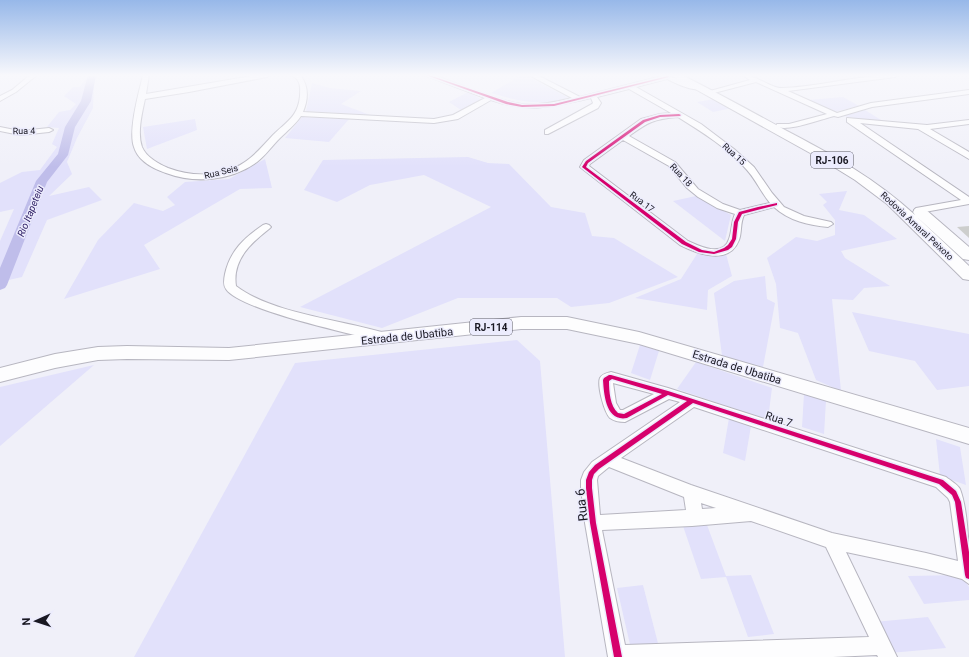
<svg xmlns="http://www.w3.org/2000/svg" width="969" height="657" font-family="Roboto,sans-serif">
<rect width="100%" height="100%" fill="#f0f0f9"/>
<!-- green -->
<g fill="#e2e1fb">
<path d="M 88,75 L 98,75 L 94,84 L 93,108 L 77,138 L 67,162 L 72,174 L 49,196 L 89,187 L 102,200 L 47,220 L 22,277 L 0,282 L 0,241 L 14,209 L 0,212 L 0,183 L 22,172 L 40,170 L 57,147 L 52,144 L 59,128 L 47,127 L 59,112 L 70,110 L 76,104 L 64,96 L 73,87 L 80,87 Z"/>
<path d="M 522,75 L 525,75 L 569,98 C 538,106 522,102 491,93 Z"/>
<path d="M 312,83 L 330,88 L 361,91 L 341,104 L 370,115 L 306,111 Z"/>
<path d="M 468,92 L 481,99 L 461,110 L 449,102 Z"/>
<path d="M 843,97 L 859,106 L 834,112 L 808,100 Z"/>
<path d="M 715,99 L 732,108 L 713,112 L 697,102 Z"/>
<path d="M 865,110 L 881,120 L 874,121 L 843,116 Z"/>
<path d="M 302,117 L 349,119 L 329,142 L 285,138 Z"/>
<path d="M 195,119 L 197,130 L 147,149 L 143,127 Z"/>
<path d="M 468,157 L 488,163 L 509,164 L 551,207 L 585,213 L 592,236 L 614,238 L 678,277 L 609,303 L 571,307 L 557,298 L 458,298 L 382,328 L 300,307 L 491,207 L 424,175 L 370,185 L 337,202 L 304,190 L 323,160 Z"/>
<path d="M 265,159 L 272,188 L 240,189 L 144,245 L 160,269 L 64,299 L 98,240 L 134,203 L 163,211 L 175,205 L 167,197 L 185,182 L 229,179 Z"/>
<path d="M 847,191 L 839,210 L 864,215 L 897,239 L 841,251 L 845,258 L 890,286 L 864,288 L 853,300 L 832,299 L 841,391 L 816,380 L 798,333 L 780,328 L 776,284 L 767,258 L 796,237 L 817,241 L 835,235 L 835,220 L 823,205 L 827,202 L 819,194 Z"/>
<path d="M 696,196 L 731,215 L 725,241 L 673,201 Z"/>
<path d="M 697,254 L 726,254 L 732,276 L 708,290 L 707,310 L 635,298 L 681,279 Z"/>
<path d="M 765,276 L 767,299 L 775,303 L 763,367 L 722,356 L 714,293 L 734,281 Z"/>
<path d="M 852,312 L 969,334 L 969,386 L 937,390 L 915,361 L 869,351 Z"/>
<path d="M 517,340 L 540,361 L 565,657 L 134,657 L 295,363 Z"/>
<path d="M 640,345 L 659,351 L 650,380 L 631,373 Z"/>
<path d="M 696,362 L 772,388 L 768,420 L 677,389 Z"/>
<path d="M 94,365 L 0,446 L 0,387 Z"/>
<path d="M 804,394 L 826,401 L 824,434 L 802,427 Z"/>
<path d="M 729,418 L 751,426 L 745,461 L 723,453 Z"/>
<path d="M 936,439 L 960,447 L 966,485 L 940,476 Z"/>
<path d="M 707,525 L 726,576 L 751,575 L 774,634 L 748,637 L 726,577 L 701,579 L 683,526 Z"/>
<path d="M 961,575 L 969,587 L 969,600 L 924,604 L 908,576 Z"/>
<path d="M 643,585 L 659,647 L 631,649 L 617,588 Z"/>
<path d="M 928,617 L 946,648 L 890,653 L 874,622 Z"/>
</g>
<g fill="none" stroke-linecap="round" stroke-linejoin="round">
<!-- river -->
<path fill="#bfbdea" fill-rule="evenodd" d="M 88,75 L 96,75 L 91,101 L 75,127 L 68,155 L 47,182 L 7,285 L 5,288 L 0,290 L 0,268 L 36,181 L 58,154 L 65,127 L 81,101 Z"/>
</g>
<!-- building -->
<path fill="#cdcecd" d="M 969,226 L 969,238 L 957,227 Z"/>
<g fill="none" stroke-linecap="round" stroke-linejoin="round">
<defs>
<g id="minor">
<path d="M 30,75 L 37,75 L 16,92 L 0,101 L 0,96 L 12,90 Z"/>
<path d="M 143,75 L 149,75 L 146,94 L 257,75 L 270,75 L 267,77 L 189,92 L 145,99 C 142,113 137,133 142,147 C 146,157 159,164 168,168 C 187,175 208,177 228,170 C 248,164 259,150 273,135 C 286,122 298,117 300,96 C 300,91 301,85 298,81 C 297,78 294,77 292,75 L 301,76 C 309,87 308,100 303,112 L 434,119 L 453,115 L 485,98 L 424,75 L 433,75 C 459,84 494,100 521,104 C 538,106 556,102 572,98 L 529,75 L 537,75 L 580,97 L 662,76 L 661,75 C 667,75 698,85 702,88 C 696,93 675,83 667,79 L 636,87 L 701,124 L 734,149 L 754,167 L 772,193 L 784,207 L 804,216 L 831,222 L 833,224 L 828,227 C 809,225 789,221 774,207 L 744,215 C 740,223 742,232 739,240 C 729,266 698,254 680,245 L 580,167 L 584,160 L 641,119 L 660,114 L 671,113 L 629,89 L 597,97 L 601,103 L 598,108 L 548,134 L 545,134 L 545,130 L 592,104 L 593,103 L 591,98 C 553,107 529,113 491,100 L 458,119 L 434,123 L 301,116 C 295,125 287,131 280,138 C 272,146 265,156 257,162 C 231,181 195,184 166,173 C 154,169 138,161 134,147 C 128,131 139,92 143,75 ZM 678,117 C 702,132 728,148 747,170 C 756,180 761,192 770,203 L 740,210 L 723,204 L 698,189 L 675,162 L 629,136 C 648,122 654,119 678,117 ZM 623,140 L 669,166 L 687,188 L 698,197 L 717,208 L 735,214 C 731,223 732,231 729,239 C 723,258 699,246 688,241 L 589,166 L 590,164 Z"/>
<path d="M 742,75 C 757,75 770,88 782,88 C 821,87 859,74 898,75 L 895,77 L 788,91 L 837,113 L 871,103 L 969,90 L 969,94 L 872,107 L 838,117 L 834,116 C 822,119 785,133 776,126 L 777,124 L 789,124 L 827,114 L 756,82 L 714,93 L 710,91 L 750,80 Z"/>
<path d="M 847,118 L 927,125 L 969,120 L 969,124 L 930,129 L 969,152 L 969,159 L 918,129 L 860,123 L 969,197 L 969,204 L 919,213 L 916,212 L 914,210 L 916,208 L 961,200 L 847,122 Z"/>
<path d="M 0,127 L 20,131 L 49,128 L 53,130 L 49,132 L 20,135 L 0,131 Z"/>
<path d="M 266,224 L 269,225 L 271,227 L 269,229 C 251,243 232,260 236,286 C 272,314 344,320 388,334 L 390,337 L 388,340 L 384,342 C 356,335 239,310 226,289 C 223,285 224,279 225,274 C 230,251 244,238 263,225 Z"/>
<path d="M 611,372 L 668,388 L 946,477 C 951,481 957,484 960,489 C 969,513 969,556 969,584 L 962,579 L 926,569 L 846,552 L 897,657 L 878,657 L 877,655 L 833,657 L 608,657 L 585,523 L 581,488 L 581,480 L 584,472 L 592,462 L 680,402 L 669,399 L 625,422 C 620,422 614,421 610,418 C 604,412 597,385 600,378 C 602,374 607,373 611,372 ZM 613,383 L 654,394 L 623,410 L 620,410 L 616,403 ZM 694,407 L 936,487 L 948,498 L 950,502 L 958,561 L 926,553 L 832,533 L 691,485 L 621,458 ZM 609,467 L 684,497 L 686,510 L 600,515 L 597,480 L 598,476 ZM 701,503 L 716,508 L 702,509 ZM 751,521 L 826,547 L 869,637 L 625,645 L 602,530 L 692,526 Z"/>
</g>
<path id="major" d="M 521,317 L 567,317 L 639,332 L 969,428 L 969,444 L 639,344 L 567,329 L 521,329 L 229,360 L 127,359 L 98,360 L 55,368 L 0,382 L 0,368 L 55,354 L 98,347 L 127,346 L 229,348 Z"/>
<path id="highway" d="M 670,75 L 682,75 C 717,93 751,111 785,130 C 831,154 876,179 915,215 L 913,212 L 915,209 L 920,208 L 925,209 L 969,247 L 969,260 L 963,259 L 917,217 L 969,266 L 969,280 L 963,279 L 887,204 L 855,180 L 821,159 Z"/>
</defs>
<!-- minor casing -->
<use href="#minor" stroke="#b7b6c0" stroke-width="2"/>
<!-- major casing -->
<use href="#major" stroke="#b7b6c0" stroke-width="2"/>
<!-- highway casing -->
<use href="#highway" stroke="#b7b6c0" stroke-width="2"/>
<!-- minor -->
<use href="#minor" fill="#fdfdfe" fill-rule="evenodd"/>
<!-- major -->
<use href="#major" fill="#fdfdfe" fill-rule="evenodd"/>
<!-- highway -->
<use href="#highway" fill="#fdfdfe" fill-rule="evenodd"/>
<defs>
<g id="cycleway">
<path d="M 426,75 L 429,75 L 508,102 L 522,105 L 554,104 L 668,76 L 669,77 L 554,106 L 522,107 L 506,104 Z"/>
<path d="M 679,114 L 681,115 L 680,116 L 660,117 L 645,122 L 588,163 L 586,167 L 686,242 L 702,250 L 714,252 L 724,248 L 728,245 L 732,239 L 734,222 L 739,212 L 758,207 L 777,203 L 777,205 L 742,214 L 738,222 L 736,239 L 732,247 L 728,250 L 714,254 L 699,252 L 682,244 L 582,167 L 586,161 L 643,120 L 660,115 Z"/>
<path d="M 609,375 L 611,375 L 668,391 L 943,480 L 956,491 L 961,502 L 969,552 L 969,579 L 966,578 L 965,575 L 955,502 L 952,495 L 939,484 L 693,403 L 599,469 L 594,474 L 592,480 L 592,488 L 596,523 L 622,657 L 614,657 L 590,523 L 586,488 L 586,480 L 589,472 L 595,465 L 687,401 L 668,395 L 627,418 C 606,422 604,395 603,380 L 604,378 ZM 612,379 L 662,394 L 624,414 L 618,413 C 610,406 609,391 609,381 Z"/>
</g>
</defs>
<!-- cycleway casing -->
<use href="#cycleway" stroke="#ececfd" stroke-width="3"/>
<!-- cycleway -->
<use href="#cycleway" fill="#d6006c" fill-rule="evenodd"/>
</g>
<!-- sky -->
<linearGradient id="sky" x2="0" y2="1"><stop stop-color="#97b8e9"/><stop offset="0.45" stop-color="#f8f8fc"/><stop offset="1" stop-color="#f8f8fc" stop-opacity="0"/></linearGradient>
<rect width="969" height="167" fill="url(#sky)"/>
<g text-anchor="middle" stroke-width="3" stroke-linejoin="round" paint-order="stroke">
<!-- far-street labels -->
<g font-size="9" fill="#191822" stroke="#ececfd">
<text transform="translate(24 131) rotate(-1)" y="3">Rua 4</text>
<text transform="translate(734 154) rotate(42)" y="3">Rua 15</text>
<text transform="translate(221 172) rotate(-14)" y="3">Rua Seis</text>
<text transform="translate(681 175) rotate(47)" y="3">Rua 18</text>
<text transform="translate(642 202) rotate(37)" y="3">Rua 17</text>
<text transform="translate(917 226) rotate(43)" y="3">Rodovia Amaral Peixoto</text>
</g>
<!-- shield labels -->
<g fill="#ececfd" stroke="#585864" stroke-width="1">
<rect x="811" y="152" width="42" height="16" rx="3"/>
<rect x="470" y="319" width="42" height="16" rx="3"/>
</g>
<g font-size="10" font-weight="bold" fill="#191822">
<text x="832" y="164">RJ-106</text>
<text x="491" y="331">RJ-114</text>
</g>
<!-- far-water labels -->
<g font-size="10" font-style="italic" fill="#2a1a60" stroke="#ececfd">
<text transform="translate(30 211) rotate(-68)" y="4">Rio Itapeteiu</text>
</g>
<!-- street labels -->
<g font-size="11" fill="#191822" stroke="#ececfd">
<text transform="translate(407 336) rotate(-6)" y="4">Estrada de Ubatiba</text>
<text transform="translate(737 367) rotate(17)" y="4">Estrada de Ubatiba</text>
<text transform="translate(779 419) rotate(18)" y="4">Rua 7</text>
</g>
<!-- near-street labels -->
<g font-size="13" fill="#191822" stroke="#ececfd">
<text transform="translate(581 505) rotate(-96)" y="5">Rua 6</text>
</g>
</g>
<!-- north arrow -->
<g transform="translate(36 621) rotate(267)" stroke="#ececfd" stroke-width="3" paint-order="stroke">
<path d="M0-3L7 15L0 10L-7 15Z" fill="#191822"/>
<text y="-6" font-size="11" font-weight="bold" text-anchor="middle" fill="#191822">N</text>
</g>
</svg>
